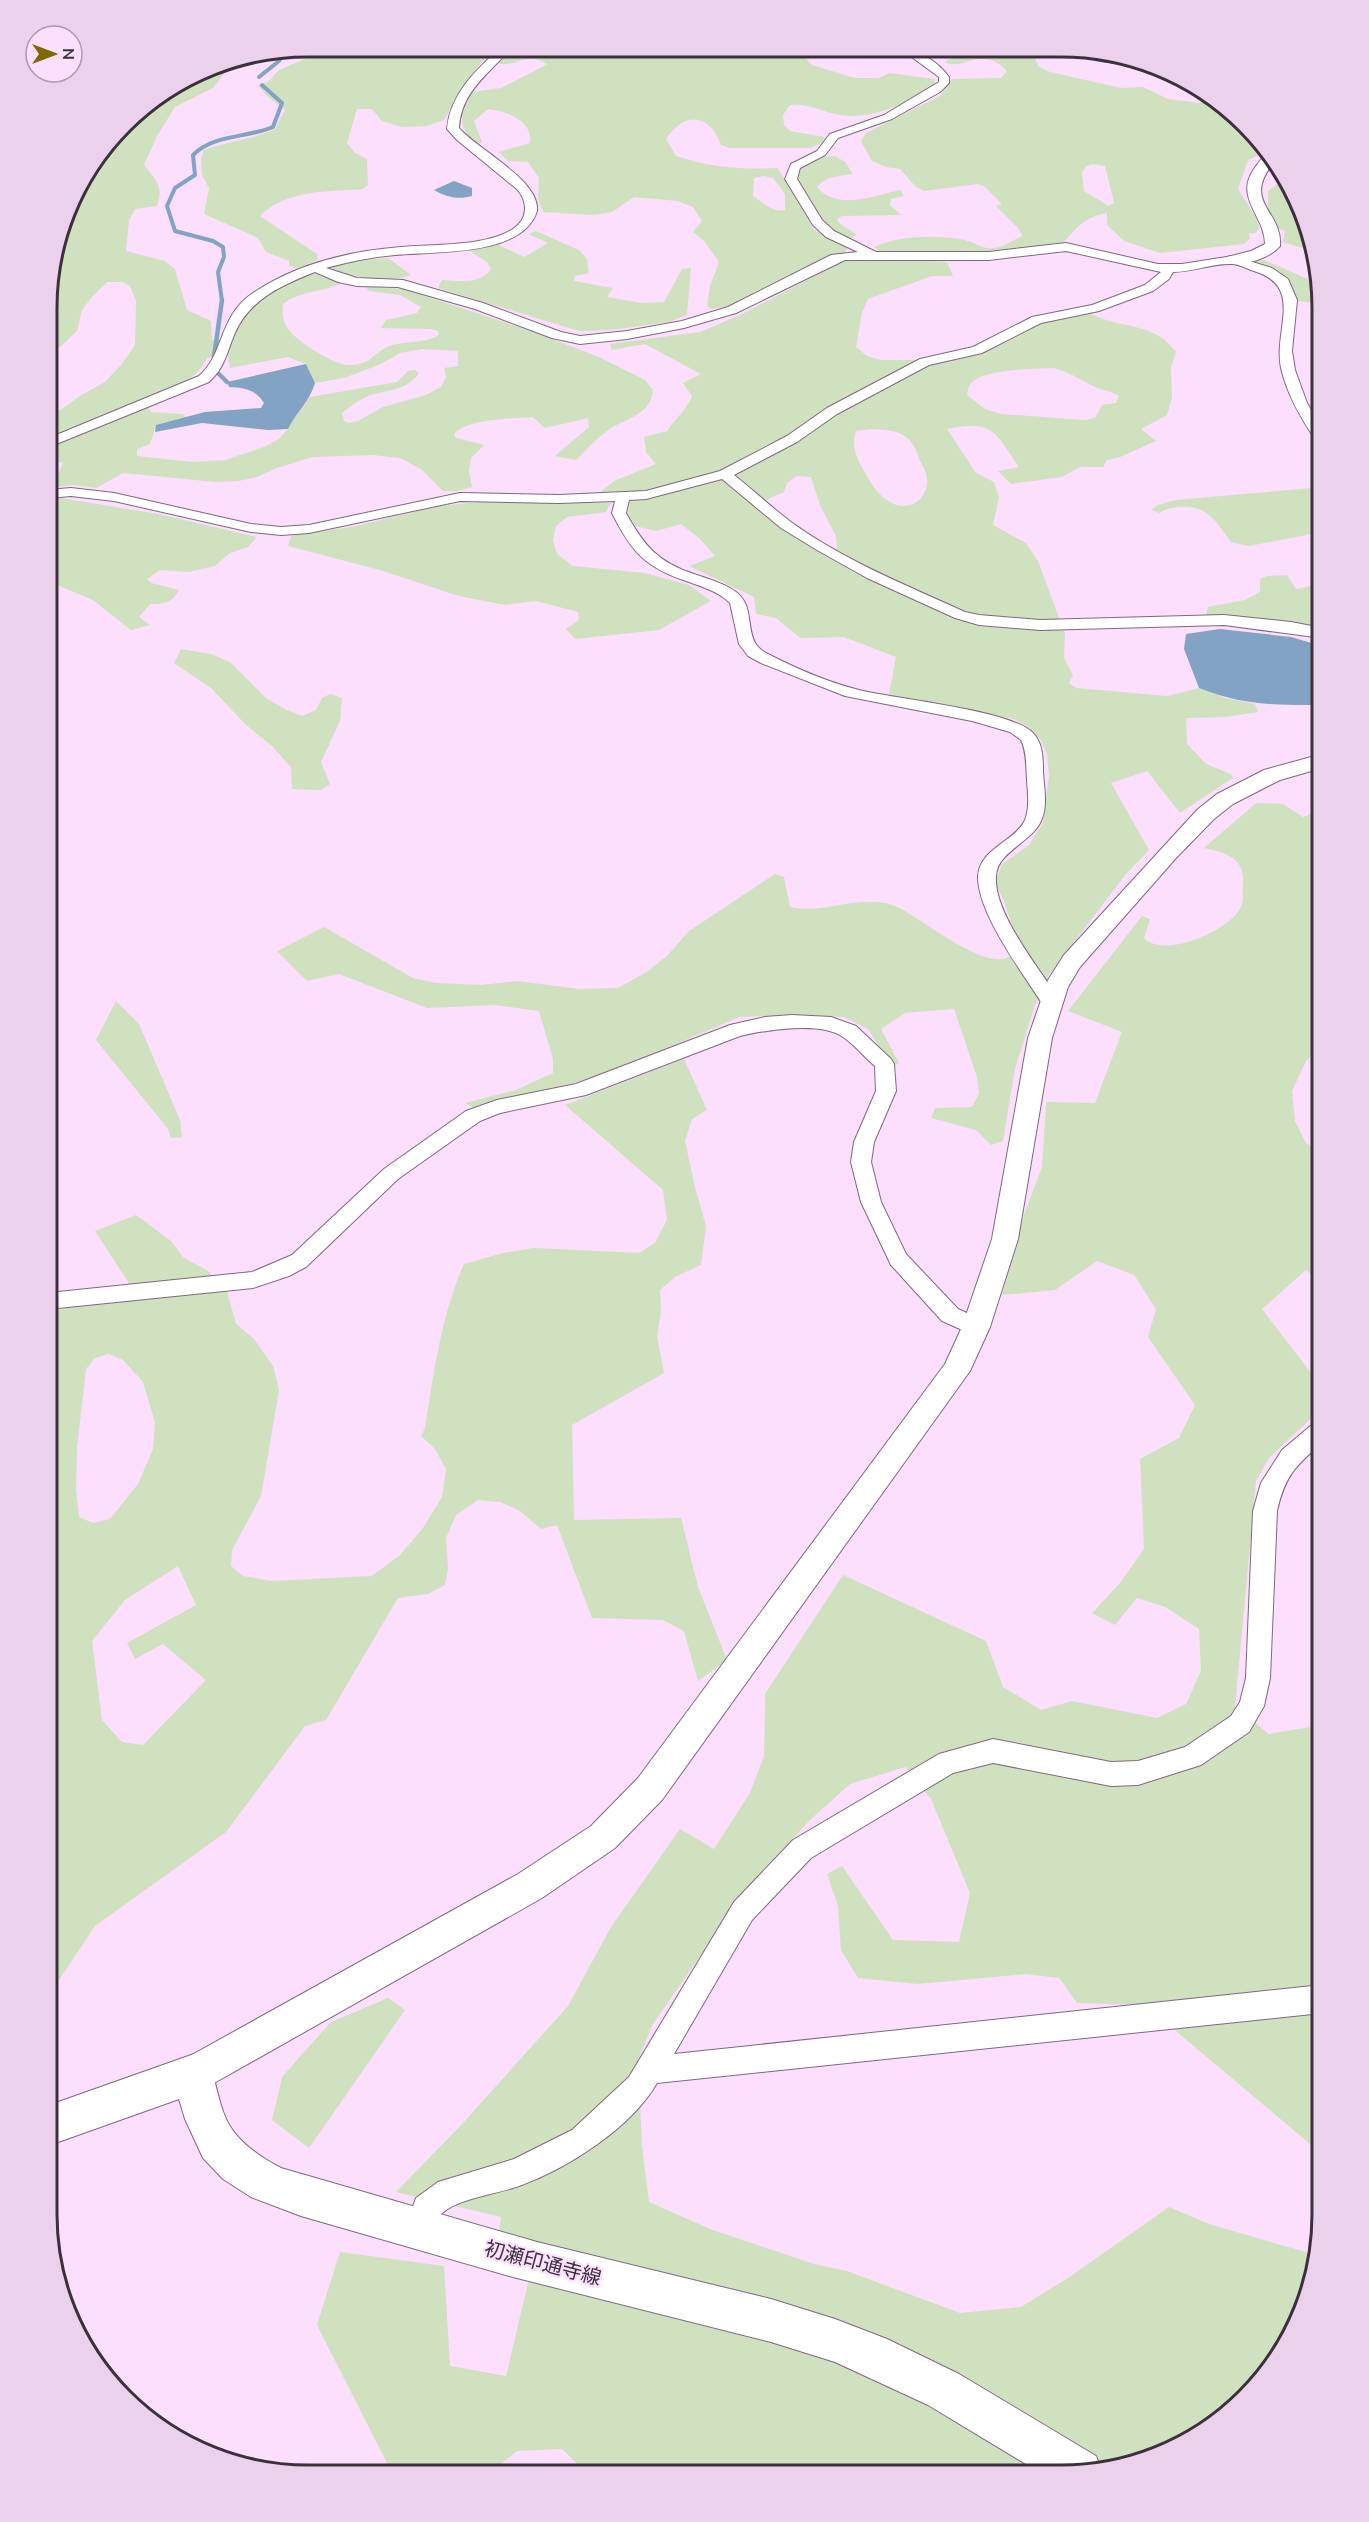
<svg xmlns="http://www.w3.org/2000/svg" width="1369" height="2522" font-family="'Nunito Sans','Noto Sans JP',sans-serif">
<rect width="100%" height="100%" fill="#fbdffc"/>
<!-- green -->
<g fill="#d0e1c0" fill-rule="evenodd">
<path d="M 333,47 L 375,47 L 366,51 L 368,55 C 385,54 401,48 417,47 C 429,46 440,48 452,50 L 449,54 C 461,56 467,57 476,48 L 500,48 L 481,63 L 462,88 L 444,120 L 427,126 L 402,127 L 382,121 L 372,109 L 357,109 L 347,143 L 355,153 L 367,159 L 368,185 L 363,189 C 327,192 287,189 260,216 L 317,254 L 318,260 L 297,269 L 289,265 L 289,261 L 266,252 L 258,238 L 204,214 L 209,188 L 202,175 L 201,159 L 204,150 C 228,141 252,140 275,129 L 285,110 L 268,97 L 257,85 L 268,82 L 279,70 Z"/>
<path d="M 516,48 L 797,50 L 812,65 L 855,78 L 879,78 L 889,73 L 935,79 L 933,87 C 905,104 869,122 835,114 C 819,110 807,103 790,105 L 783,115 L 784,125 L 790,131 L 825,137 L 822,143 L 810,148 L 730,148 L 721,145 C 710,113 684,111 666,139 L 676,156 C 709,167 742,170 777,168 L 793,191 L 813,229 L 848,248 L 844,253 L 824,257 L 789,279 L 728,306 L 710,309 L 707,306 L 710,286 L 719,262 L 704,241 L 693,232 L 702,221 L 693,207 L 678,201 L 634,197 L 612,212 L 593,215 L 543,212 L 538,199 L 539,178 L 528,162 L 508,161 L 498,152 L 530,143 C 533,120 506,111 488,109 L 474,121 L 482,142 L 476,145 C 456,122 460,118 472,92 L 501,88 L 548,64 C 521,51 520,68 496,63 ZM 763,176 L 773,178 L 785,194 L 785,210 C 773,213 762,202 753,196 L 754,178 Z"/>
<path d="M 968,51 L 1046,51 L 1035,57 L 1038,66 L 1050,72 L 1121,88 L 1143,87 L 1168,99 L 1200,103 L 1205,95 L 1205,92 L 1233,111 L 1268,151 L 1248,160 L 1238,189 L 1256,217 L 1259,229 L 1256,233 L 1249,233 L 1250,239 L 1244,244 L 1160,253 L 1124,241 L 1107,225 L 1107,213 C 1086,216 1077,227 1064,242 L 981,254 L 881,252 L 874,247 C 900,235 938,235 965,240 C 973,242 980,247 987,248 C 999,250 1012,241 1022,236 L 1019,229 L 996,206 L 1002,204 L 984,186 L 977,184 L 924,191 L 916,187 L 900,169 L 886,167 L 872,161 L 861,141 L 866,133 L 940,96 L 952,79 L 1001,78 L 1007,71 C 980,44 965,72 944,62 ZM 1093,164 L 1105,166 L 1114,203 L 1109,206 L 1084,191 L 1082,173 L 1086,166 Z"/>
<path d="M 234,61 L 213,88 L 175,107 L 157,136 L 144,165 C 156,179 164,188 157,206 L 135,209 L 129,220 L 126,251 L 165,261 L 175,269 L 187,310 L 211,321 L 212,340 L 231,340 L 255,302 L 281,286 L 313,274 L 327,276 L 340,284 C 321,292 300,291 283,304 C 282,313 283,323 289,330 C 298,342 334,365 348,365 C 370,365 370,357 385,348 C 400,340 422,345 439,335 L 438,331 L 430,329 L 381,328 L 386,320 L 417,313 L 421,307 L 400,295 L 369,291 L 365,286 L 404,289 L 534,332 L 599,357 L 645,380 L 653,390 C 651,416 624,418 607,431 C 596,439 586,450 576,460 L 555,456 L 589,427 L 588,418 L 545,428 L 533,417 C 512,419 468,418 454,434 L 456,438 L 484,445 L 471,458 L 469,471 L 472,487 L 457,491 L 443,491 L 421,469 L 400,458 L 373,455 L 313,457 L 277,468 L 257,477 L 238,481 L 216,482 L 123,473 L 96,488 L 74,485 L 48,488 L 48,475 L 59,472 L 63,463 L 48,459 L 50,417 L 83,394 L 105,382 L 122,364 L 135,345 L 136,301 L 130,286 L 122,282 L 107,282 L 91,298 L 82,310 L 77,331 L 61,346 L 49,353 L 49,274 L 74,192 L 135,112 L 208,66 ZM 422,349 L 458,351 L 458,366 L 444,368 L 446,377 L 441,387 L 426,395 L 383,407 L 358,421 L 349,423 L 344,421 L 342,413 C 351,406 361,398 371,395 C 391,389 406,391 419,373 L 415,370 L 408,371 L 397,382 L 310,397 L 293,419 L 288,429 L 279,439 L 264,447 L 225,460 L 193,462 L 137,456 L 137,449 L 150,444 L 156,425 L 186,418 L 183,414 L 151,412 L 145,402 C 166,392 197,381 207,358 L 228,356 L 230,368 L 288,357 L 306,364 L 315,383 L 344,378 L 381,364 L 400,353 Z"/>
<path d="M 835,156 L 845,162 L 853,174 C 840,176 826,176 817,187 C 837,211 874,196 900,190 L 904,196 L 891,199 L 890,205 L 901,215 L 842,216 L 837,219 L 839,223 L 857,235 L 849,239 C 822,227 811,204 797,179 L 799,168 L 824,157 Z"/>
<path d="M 1289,183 L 1309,224 L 1312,246 L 1302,248 L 1283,242 L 1285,231 L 1276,228 L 1268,210 L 1268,191 L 1276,185 Z"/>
<path d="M 536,231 L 579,250 L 587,259 L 589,273 L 575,276 L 574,281 L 613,288 L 607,297 L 642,303 L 664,302 L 682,269 L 691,268 L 687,315 L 669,322 L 611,330 L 579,331 L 438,288 L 442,280 C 459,281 480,285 491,269 L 487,262 L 465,248 L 494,243 L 524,257 L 548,243 L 528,234 Z"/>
<path d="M 388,258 L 411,275 C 387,284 360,277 337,272 L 331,269 L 346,262 Z"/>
<path d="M 876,258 L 947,262 L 953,276 L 932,276 L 868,299 L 862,313 L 856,347 L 867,356 L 881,360 L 914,360 L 927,366 L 980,354 L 1037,324 L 1090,313 C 1111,326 1140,323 1162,338 C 1167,341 1171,347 1176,351 L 1171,368 L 1172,398 L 1167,415 L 1141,429 L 1156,441 L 1120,457 L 1107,460 L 1103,467 L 1080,467 L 1062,477 L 1011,484 L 998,471 L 1019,467 C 994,431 994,420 947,429 L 976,473 L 994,482 L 999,497 L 993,525 L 1026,543 L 1038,561 L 1065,634 L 1064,658 L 1073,675 L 1069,683 L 1076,688 L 1167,696 L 1199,688 L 1225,698 L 1255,704 L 1258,712 L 1225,717 L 1186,718 L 1187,744 L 1206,764 L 1231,774 L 1233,778 L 1180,813 L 1147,771 L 1111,783 L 1149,850 L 1126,874 L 1048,976 L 1034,1008 L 1015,1069 L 1003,1141 L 991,1145 L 976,1130 L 931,1118 L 935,1108 L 972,1107 L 979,1093 L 977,1077 L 954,1009 L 905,1013 L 881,1029 L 899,1063 L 892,1067 L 868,1029 L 844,1017 L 794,1015 L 739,1017 L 665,1049 L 586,1080 L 473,1108 L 465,1103 L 516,1090 L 553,1073 L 553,1059 L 539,1011 L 494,1005 L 427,1008 L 339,974 L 307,981 L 277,951 L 324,927 L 413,978 L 436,983 L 481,985 L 518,981 L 579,989 L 618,988 L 647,972 L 668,955 L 689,931 L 775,874 L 784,877 L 790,907 C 824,915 861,893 895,906 C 920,916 985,973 1010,956 C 1013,953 1016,948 1018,945 L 1004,901 L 995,883 L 1002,864 L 1029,845 L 1043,823 L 1049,775 L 1047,754 L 1041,740 L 1030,728 L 1014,719 L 973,714 L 889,694 L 896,657 L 844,637 L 800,638 L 776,618 L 756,614 L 754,597 L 689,566 L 715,556 L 699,538 L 681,524 L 656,531 L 635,526 L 628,512 L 632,493 L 600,492 L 614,481 L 656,464 L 646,452 L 644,437 L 667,431 C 674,420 689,407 692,396 L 683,383 L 701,374 L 645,344 L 612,350 L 610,344 L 700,332 L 742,314 L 836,265 L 848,260 ZM 1053,368 C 1071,372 1083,382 1100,389 C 1107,391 1112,392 1119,396 L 1116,403 L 1102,405 L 1095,418 L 1084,420 L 1001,414 L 985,409 L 967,395 C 968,390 968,386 972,382 C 986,369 1034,369 1053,368 ZM 870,429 C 882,430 896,429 906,437 C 914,443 917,452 920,461 C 923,466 926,472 927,478 C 929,496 912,512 894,504 C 881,499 872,486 866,474 C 858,461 850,446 856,431 ZM 797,476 L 811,477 L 820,505 L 836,536 L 837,548 L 825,553 L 755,505 L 784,492 L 787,483 Z"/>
<path d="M 1264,260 L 1319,284 L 1322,311 L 1317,303 L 1296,301 C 1293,278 1266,272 1247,262 Z"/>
<path d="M 1322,487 L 1322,532 L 1249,546 L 1231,542 C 1216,521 1206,504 1178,507 C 1171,508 1166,508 1160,513 L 1151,510 L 1158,505 L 1176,500 Z"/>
<path d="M 61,498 L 158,514 L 257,537 L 248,547 L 230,553 L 215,566 L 189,572 L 160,570 L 147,579 L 151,583 L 179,590 C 172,603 164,604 150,604 L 139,617 L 150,625 L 131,630 L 93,600 L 57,585 L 48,574 L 48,500 Z"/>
<path d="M 503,500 L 611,503 L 606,512 L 567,517 L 556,526 L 553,540 L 557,554 L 573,566 L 644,573 L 689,585 L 711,601 L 659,630 L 575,639 L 566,629 L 579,620 L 578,612 L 536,601 L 505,605 L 459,596 L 380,570 L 288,546 L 291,536 L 356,526 L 438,506 Z"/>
<path d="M 1287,575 L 1296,589 L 1322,584 L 1322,628 L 1206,615 L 1208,607 L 1245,600 L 1260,592 L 1260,579 L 1267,576 Z"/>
<path d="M 181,649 L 211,654 L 230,662 L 267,699 L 287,710 L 302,716 L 316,710 L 322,698 L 330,694 L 342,698 L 340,721 L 321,762 L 330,784 L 321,790 L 292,789 L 291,767 L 272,746 L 246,725 L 211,688 L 174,663 Z"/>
<path d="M 1256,803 L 1283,804 L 1303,817 L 1322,810 L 1322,1045 L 1306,1061 L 1292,1091 L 1295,1121 L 1306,1143 L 1322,1153 L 1322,1283 L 1306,1270 L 1262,1309 L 1322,1387 L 1322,1408 L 1269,1458 L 1256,1481 L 1235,1707 L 1269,1734 L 1322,1725 L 1322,2154 L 1145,2005 L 1077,2003 L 1059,1978 L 1026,1974 L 918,1984 L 858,1978 L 841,1950 L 838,1906 L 827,1874 L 842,1866 L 893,1940 L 959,1942 L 970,1893 L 931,1799 L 906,1767 L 850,1784 L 810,1820 L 743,1894 L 653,2024 L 638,2060 L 642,2146 L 649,2202 L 710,2229 L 814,2264 L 847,2271 L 960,2313 L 1021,2307 L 1068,2278 L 1169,2207 L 1209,2224 L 1316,2255 L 1303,2314 L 1268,2373 L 1220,2422 L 1145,2462 L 1061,2475 L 588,2474 L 562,2449 L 517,2451 L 488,2474 L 389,2474 L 390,2469 L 317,2325 L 340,2252 L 444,2266 L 450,2366 L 506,2376 L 537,2245 L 497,2241 L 501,2217 L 396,2192 L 463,2123 L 568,2006 L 611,1927 L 680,1829 L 714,1849 L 750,1793 L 764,1756 L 765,1694 L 843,1575 L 986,1641 L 1003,1687 L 1041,1710 L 1072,1701 L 1157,1718 L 1186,1704 L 1201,1671 L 1199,1629 L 1165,1607 L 1137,1598 L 1115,1625 L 1092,1613 L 1120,1583 L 1144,1549 L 1140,1459 L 1179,1438 L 1195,1405 L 1148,1337 L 1156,1309 L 1134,1275 L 1097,1261 L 1055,1290 L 1002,1295 L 1024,1215 L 1042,1167 L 1046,1102 L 1095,1103 L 1122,1032 L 1068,1011 L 1142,916 L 1150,919 L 1144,938 C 1164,959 1230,931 1241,907 C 1244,901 1242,890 1243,884 C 1245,857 1226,853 1204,848 Z"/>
<path d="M 116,1001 L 139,1024 L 180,1120 L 182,1137 L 171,1138 L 168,1129 L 96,1040 Z"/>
<path d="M 684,1059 L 707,1110 L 692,1119 L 685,1141 L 695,1187 L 706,1226 L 701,1265 L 675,1277 L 660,1290 L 661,1312 L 657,1336 L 664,1373 L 572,1425 L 574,1520 L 681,1518 L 698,1587 L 727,1660 L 698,1681 L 684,1631 L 663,1620 L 592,1618 L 557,1525 L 541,1529 L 520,1511 L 500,1502 L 478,1500 L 456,1515 L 446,1538 L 448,1569 L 445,1585 L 428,1594 L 398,1598 L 326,1720 L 305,1726 L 226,1832 L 95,1926 L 57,1983 L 47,1971 L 47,1767 L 49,1753 L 47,1752 L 48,1311 L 138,1297 L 95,1231 L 136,1215 L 171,1241 L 183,1257 L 208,1271 L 227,1291 L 236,1324 L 254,1339 L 273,1366 L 279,1390 L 261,1496 L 232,1550 L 231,1566 L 243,1576 L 272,1581 L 372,1576 L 400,1555 L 423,1528 L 442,1497 L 446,1469 L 435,1449 L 421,1436 L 425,1428 C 434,1372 441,1316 464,1264 L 503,1253 L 534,1248 L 639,1253 L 655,1243 L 667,1220 L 663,1190 L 565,1105 ZM 109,1354 L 123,1360 L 143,1382 L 155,1422 L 153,1449 L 138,1484 L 110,1519 L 93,1523 L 79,1517 L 76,1489 L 77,1448 L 86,1369 L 95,1358 ZM 178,1566 L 196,1605 L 127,1643 L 135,1659 L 163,1644 L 206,1680 L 143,1745 L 122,1742 L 102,1720 L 92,1641 L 125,1600 Z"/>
<path d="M 388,1998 L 405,2010 L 309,2148 L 272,2120 L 282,2077 L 331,2022 Z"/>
</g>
<!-- water -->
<g fill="#83a3c4">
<path d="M 1087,51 C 1123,52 1162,64 1192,84 C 1174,85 1164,73 1147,68 C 1131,63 1112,65 1095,61 L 1089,57 Z"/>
<path d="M 454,181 L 472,188 L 472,196 C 458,200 446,197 434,190 Z"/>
<path d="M 306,364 L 315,383 C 309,403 296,412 288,429 L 268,430 L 202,423 L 155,432 L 156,425 L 205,412 L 261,408 L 264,403 C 255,389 245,388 229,387 L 227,382 Z"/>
<path d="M 1220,629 L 1291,637 L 1322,646 L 1322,705 C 1275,705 1245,706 1199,688 L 1184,649 L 1186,634 Z"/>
</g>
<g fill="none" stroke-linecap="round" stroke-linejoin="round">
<!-- stream-far1 -->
<g stroke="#83a3c4" stroke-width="4">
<path d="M 259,77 L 279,61 L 284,51"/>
<path d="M 222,301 L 218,272 L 224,257 L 223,247 L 213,241 L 175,231 L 167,206 L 175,188 L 195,175 L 193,155 C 214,134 247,138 273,127 L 282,103 L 262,85"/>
</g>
<!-- stream -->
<g stroke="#83a3c4" stroke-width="4.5">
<path d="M 214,357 L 222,300"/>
<path d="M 219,374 L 227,382"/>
</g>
<defs>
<g id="minor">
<path d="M 500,48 L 511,48 C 489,74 461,91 459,128 C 478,150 540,180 537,211 C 523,257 434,251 395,255 C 372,257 348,262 326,268 L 357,278 L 403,280 L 483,303 L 561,332 L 580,336 L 627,331 L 682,321 L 728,307 L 831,255 L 858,252 L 826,237 L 813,225 L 785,179 L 791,164 L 817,151 L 830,134 L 884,115 L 939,82 L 939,77 L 902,50 C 920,50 938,62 949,77 L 949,83 L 940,92 L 892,119 L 838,138 L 825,155 L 800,168 L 797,179 L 822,220 L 834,231 L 876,252 L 989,252 L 1066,243 L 1158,264 L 1182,264 L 1233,256 L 1272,268 L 1288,279 L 1297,300 L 1292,351 L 1295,370 L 1307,403 L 1322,429 L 1322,443 L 1317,442 C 1302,420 1287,395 1281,368 C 1273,330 1305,287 1254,271 C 1247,269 1239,264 1232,264 C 1213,263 1193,272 1173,272 L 1169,279 L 1153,291 L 1099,311 L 1041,323 L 982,353 L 929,365 L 837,414 L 797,442 L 734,475 C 753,490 771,507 791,522 C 843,560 906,585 965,612 L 979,615 L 1040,620 L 1224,615 L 1291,622 L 1322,628 L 1322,638 L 1224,625 L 1040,630 L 979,625 L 955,618 L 867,578 L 817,550 L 781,528 L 722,479 L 646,499 L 629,500 L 626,513 C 644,546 658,562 694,574 C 708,579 724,583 736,592 C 758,608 741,640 766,653 C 795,668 827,682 859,690 C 895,699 1011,710 1033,733 C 1043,743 1043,759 1043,772 C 1044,788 1048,806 1041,821 C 1032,842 997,852 996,876 C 993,914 1042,971 1061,1003 L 1059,1008 L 1052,1010 L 1045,1008 C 1025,976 978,915 978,877 C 979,849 1013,842 1024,822 C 1030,810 1028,793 1027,780 C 1026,767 1027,752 1021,740 L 1010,732 L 972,721 L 845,696 L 761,663 L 748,656 L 739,644 L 730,603 C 719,592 703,587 689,582 C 646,568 632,553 612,513 L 615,501 L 559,503 L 460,501 L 309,533 L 281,535 L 251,532 L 114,501 L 71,496 L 48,498 L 48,490 L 71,488 L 114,493 L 251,524 L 281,527 L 309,525 L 460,493 L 559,495 L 646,491 L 720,471 L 787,436 L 827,408 L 920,359 L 973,347 L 1032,317 L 1092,305 L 1145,285 L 1161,272 L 1066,251 L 989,260 L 845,260 L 736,313 L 684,328 L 627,339 L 580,344 L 552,338 L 475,309 L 398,287 L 357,286 L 338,282 L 315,272 C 282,285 250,299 235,333 C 227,351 225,368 209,382 L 49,447 L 49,438 L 199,376 C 224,355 219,315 253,293 C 296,264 350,251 401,247 C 433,244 485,247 513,229 C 528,219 528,203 518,190 L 457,140 L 447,129 C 450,94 476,70 500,48 Z"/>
<path d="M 792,1015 L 831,1017 L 856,1026 L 891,1059 L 894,1064 L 896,1091 L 874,1142 L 871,1162 L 881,1202 L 906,1254 L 958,1309 L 984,1321 L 987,1327 L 984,1333 L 976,1336 L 942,1321 L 891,1265 L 861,1202 L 851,1162 L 854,1142 L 876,1091 L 875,1066 C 864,1057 855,1045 843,1037 C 821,1021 766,1030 740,1036 L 586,1095 L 500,1113 L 480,1121 L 398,1179 L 306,1267 L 289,1276 L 253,1288 L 48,1309 L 48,1293 L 252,1272 L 292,1255 L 384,1169 L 466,1111 L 497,1100 L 576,1084 L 730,1025 L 765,1017 Z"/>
<path d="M 1322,1421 L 1322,1443 C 1295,1466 1285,1476 1277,1511 L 1270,1678 L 1264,1706 L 1249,1732 L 1201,1765 L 1138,1785 L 1111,1786 L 993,1763 L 953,1773 L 811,1858 L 752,1920 L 674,2054 L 1322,1985 L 1322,2013 L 657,2083 C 631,2128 567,2169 519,2186 C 498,2194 450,2199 438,2218 C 434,2223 433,2233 430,2239 L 420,2244 L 410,2239 L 405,2229 L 416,2198 L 438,2182 L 514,2159 L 572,2130 L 629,2077 L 734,1902 L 793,1840 L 939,1754 L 993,1739 L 1111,1762 L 1138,1761 L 1185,1747 L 1231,1716 L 1240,1702 L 1246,1678 L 1253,1511 L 1261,1483 L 1282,1450 L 1314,1423 Z"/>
</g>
<g id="tertiary">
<path d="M 1269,152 L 1276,160 C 1239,202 1283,210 1280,246 C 1270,258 1243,267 1227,263 L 1225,260 L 1227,257 L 1251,251 L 1265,244 C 1265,216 1234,198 1254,169 C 1258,163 1263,156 1269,152 Z"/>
<path d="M 1322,754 L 1322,768 L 1280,780 L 1233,804 L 1214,819 L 1176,858 L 1080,967 L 1068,987 L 1052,1038 L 1018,1239 L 990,1327 L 970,1371 L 662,1800 L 615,1848 L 542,1898 L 207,2087 L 194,2092 L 181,2087 L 176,2074 L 181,2061 L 518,1874 L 591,1826 L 638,1778 L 945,1364 L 962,1327 L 992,1239 L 1028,1038 L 1048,980 L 1064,955 L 1198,809 L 1217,794 L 1264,770 Z"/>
</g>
<path id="secondary" d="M 194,2054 L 208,2060 C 215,2077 217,2096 224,2114 C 233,2139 258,2156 281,2168 L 537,2242 L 771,2299 L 835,2319 L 887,2339 L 959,2374 L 1096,2456 L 1101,2469 L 1061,2476 L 1044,2475 L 928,2405 L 835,2362 L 771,2342 L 513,2277 L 301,2216 L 251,2197 L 223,2179 L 203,2158 L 185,2119 L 179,2099 L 47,2146 L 47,2106 Z"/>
</defs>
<!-- minor casing -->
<use href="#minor" stroke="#806781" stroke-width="2"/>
<!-- tertiary casing -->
<use href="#tertiary" stroke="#806781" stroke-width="2"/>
<!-- secondary casing -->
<use href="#secondary" stroke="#806781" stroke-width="2"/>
<!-- minor -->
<use href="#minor" fill="#fff" fill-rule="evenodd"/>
<!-- tertiary -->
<use href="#tertiary" fill="#fff" fill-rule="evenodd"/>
<!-- secondary -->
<use href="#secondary" fill="#fff" fill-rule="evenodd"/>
</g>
<g text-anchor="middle" stroke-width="4.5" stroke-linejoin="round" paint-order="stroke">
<!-- near-street labels -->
<g font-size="20" fill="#3b303b" stroke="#fbdffc">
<text transform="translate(543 2263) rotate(15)" y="7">初瀬印通寺線</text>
</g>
</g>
<!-- crop -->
<path d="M0 0H1369V2522H0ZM308 57H1061A251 251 0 0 1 1312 308V2214A251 251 0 0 1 1061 2465H308A251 251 0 0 1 57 2214V308A251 251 0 0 1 308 57Z" fill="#ecd1ed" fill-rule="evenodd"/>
<path fill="none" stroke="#3b303b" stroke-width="3" d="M308 57H1061A251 251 0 0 1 1312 308V2214A251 251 0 0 1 1061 2465H308A251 251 0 0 1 57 2214V308A251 251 0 0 1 308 57Z"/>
<!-- north arrow -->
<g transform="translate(54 54) rotate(90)"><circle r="28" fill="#fbdffc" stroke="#ae99af" stroke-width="1.5"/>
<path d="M0-4.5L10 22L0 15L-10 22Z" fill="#7e6900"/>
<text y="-9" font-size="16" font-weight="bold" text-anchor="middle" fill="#3b303b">N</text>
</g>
</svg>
